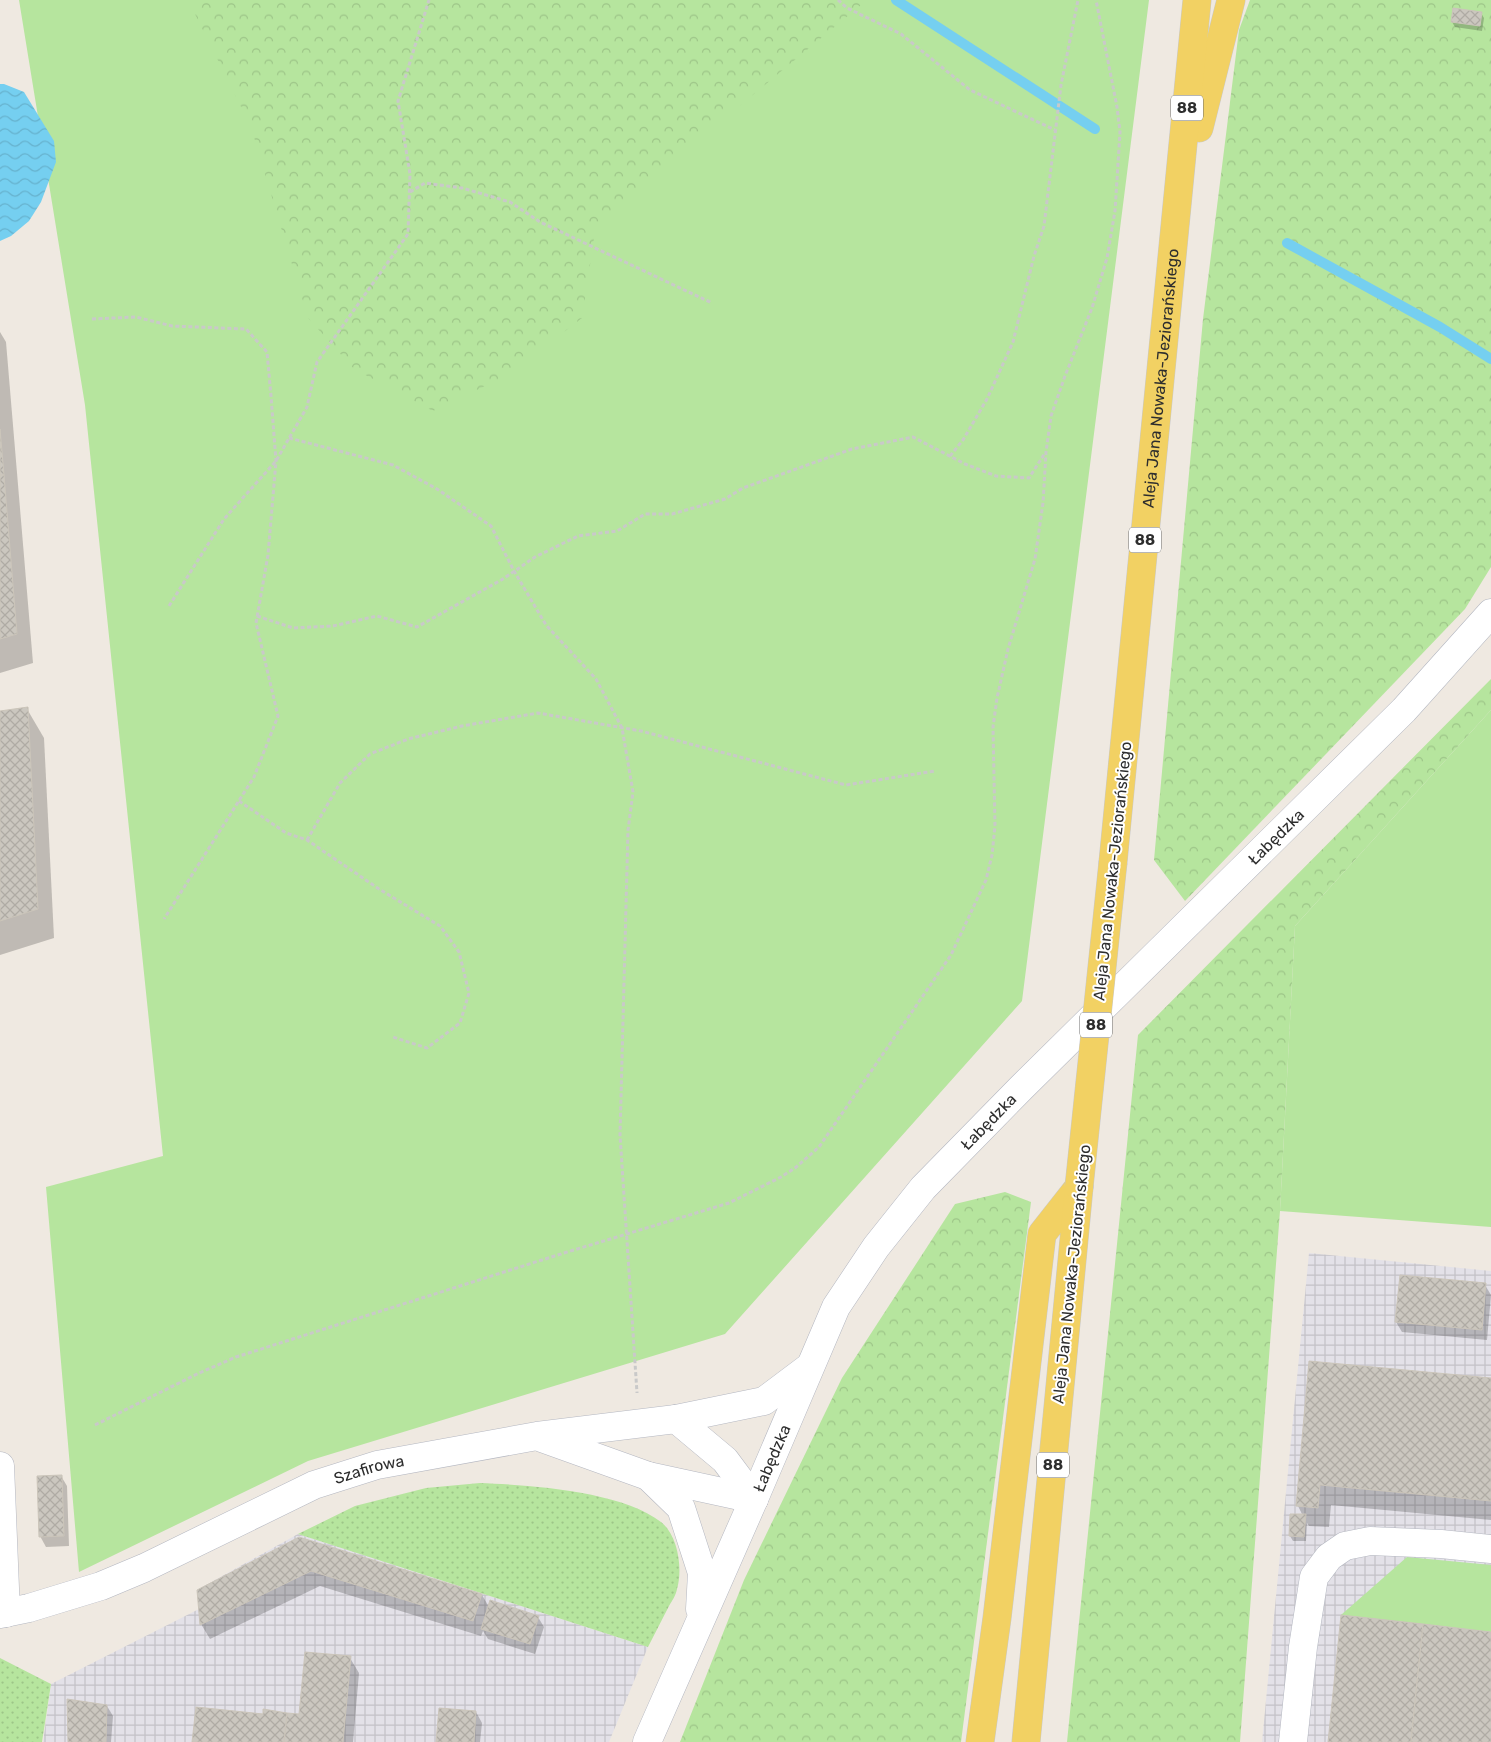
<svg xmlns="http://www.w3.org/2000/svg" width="1491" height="1742" font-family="Rubik,sans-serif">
<defs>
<pattern id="industrial-grid" width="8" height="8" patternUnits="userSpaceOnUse" patternTransform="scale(1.25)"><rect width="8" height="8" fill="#e3e1e8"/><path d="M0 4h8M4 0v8" fill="none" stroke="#c3c1c7"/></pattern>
<pattern id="forest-crowns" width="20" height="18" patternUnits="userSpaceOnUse" patternTransform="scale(1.25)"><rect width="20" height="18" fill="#b6e59e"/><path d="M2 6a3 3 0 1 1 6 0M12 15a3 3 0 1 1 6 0" fill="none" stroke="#9dc588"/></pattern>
<pattern id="park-dots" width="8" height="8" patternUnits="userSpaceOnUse" patternTransform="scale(1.25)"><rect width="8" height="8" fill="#b6e59e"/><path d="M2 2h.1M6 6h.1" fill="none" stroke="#9dc588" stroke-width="1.8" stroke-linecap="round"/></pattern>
<pattern id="water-waves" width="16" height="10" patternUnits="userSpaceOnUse" patternTransform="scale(1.25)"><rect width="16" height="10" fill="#75cff0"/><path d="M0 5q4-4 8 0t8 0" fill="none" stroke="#66b2ce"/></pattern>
<pattern id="building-cross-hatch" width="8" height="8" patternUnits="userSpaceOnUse" patternTransform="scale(1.25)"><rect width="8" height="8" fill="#cbc7bf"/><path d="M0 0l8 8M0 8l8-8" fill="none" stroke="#afaba4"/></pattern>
</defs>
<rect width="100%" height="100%" fill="#efe9e1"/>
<!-- industrial -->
<g fill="url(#industrial-grid)">
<path d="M 1309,1253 L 1491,1271 L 1491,1742 L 1262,1742 Z"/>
<path d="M 298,1534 L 648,1647 L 609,1742 L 43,1742 L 51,1684 L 199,1609 L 197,1590 Z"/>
</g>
<!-- grass -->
<g fill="#b6e59e">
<path d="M 19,0 L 1149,0 L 1022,1001 L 725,1334 L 308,1461 L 79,1572 L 46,1187 L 163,1156 L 85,405 Z"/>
<path d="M 1491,710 L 1491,1227 L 1280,1211 L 1295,926 Z"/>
<path d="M 1407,1557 L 1491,1565 L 1491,1632 L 1341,1615 Z"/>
</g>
<!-- forest -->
<g fill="url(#forest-crowns)">
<path d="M 188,0 L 867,0 L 596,225 L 582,318 L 510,374 L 433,411 L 354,369 L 308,318 L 251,127 Z"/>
<path d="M 1250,0 L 1491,0 L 1491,567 L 1465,609 L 1185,901 L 1154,860 L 1203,319 L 1239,30 Z"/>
<path d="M 1491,679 L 1491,710 L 1295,926 L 1280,1211 L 1240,1742 L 1067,1742 L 1138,1035 Z"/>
<path d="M 1005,1192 L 1031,1202 L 961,1742 L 680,1742 L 744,1580 L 842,1378 L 955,1204 Z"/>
</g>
<!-- park -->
<g fill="url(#park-dots)">
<path d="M 480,1483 C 529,1485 622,1491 661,1522 C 678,1535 683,1569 677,1589 C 676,1595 672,1601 669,1606 C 662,1620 655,1633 648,1647 L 298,1534 L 355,1506 L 426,1488 Z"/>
<path d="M 0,1658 L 51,1684 L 42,1742 L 0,1742 Z"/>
</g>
<!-- water -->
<path fill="url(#water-waves)" d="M 0,84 L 4,84 L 24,92 L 54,141 L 56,162 L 41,202 L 29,221 L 11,236 L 0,241 Z"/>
<!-- shadow -->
<g fill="#0003">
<path d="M 1454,10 L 1481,13 L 1484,18 L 1482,31 L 1455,27 L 1452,22 Z"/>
<path d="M 0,332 L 6,342 L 33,663 L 0,673 Z"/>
<path d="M 27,709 L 44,738 L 54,938 L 0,955 L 0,712 Z"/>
<path d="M 1485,1285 L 1491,1295 L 1487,1340 L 1402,1332 L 1396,1322 Z"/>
<path d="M 1310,1362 L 1491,1379 L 1491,1520 L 1331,1505 L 1329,1527 L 1309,1526 L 1307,1523 L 1306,1541 L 1293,1541 L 1290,1536 L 1303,1516 L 1298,1506 Z"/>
<path d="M 61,1476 L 67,1486 L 69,1546 L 46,1547 L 40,1536 Z"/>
<path d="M 300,1538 L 482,1595 L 489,1607 L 538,1617 L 544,1627 L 535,1654 L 488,1639 L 483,1631 L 481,1636 L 320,1586 L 210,1639 L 201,1624 Z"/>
<path d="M 350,1658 L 359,1673 L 353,1742 L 194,1742 L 264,1715 L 300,1716 Z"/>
<path d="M 107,1706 L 113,1716 L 111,1742 L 69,1742 Z"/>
<path d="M 476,1712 L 482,1723 L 480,1742 L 438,1742 Z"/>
</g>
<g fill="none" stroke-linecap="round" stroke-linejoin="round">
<!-- stream -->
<g stroke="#75cff0" stroke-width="10">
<path d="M 896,0 L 1095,129"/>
<path d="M 1287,243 L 1440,327 L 1491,359"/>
</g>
</g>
<!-- building -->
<g fill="url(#building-cross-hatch)" stroke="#cbc5ba">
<path d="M 1453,8 L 1482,12 L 1480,26 L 1451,22 Z"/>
<path d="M 0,429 L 4,475 L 0,475 Z"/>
<path d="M 0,475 L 4,475 L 17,634 L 0,639 Z"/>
<path d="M 28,707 L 38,909 L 0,921 L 0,711 Z"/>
<path d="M 1400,1275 L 1486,1283 L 1482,1330 L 1395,1322 Z"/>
<path d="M 1309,1361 L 1491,1378 L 1491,1501 L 1320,1485 L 1318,1508 L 1296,1506 Z"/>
<path d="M 62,1475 L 64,1536 L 39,1537 L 37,1476 Z"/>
<path d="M 1290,1514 L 1306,1514 L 1304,1537 L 1289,1536 Z"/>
<path d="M 299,1537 L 482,1594 L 473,1621 L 311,1571 L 200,1625 L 197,1590 Z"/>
<path d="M 490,1600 L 539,1616 L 530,1644 L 481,1629 Z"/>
<path d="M 1341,1615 L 1423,1624 L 1411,1742 L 1328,1742 Z"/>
<path d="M 1423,1624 L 1491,1632 L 1491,1742 L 1411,1742 Z"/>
<path d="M 305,1652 L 351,1656 L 343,1742 L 284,1742 L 287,1713 L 299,1714 Z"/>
<path d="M 67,1699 L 107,1705 L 106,1742 L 68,1742 Z"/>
<path d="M 196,1707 L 263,1714 L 263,1709 L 287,1713 L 284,1742 L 192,1742 Z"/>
<path d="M 439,1708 L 476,1711 L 474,1742 L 436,1742 Z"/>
</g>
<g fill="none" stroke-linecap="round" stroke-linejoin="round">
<defs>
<g id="minor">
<path d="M 676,1419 L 725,1460 L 754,1499"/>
<path d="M 542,1438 L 648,1476 L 754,1499"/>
<path d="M 0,1466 L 6,1613"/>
<path d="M 648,1476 L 681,1508 L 702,1573 L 700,1609"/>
<path id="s1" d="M 0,1614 L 29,1608 L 101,1586 L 144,1568 L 314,1485 L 377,1465 L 537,1436 L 676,1419 L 764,1401 L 808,1368"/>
<path id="s2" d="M 647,1742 L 754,1499 L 836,1307 L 876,1247 L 923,1188 L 1021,1088 L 1404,710 L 1491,613"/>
<path d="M 1293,1742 L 1303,1647 L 1314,1577 L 1329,1557 L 1345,1546 L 1370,1541 L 1441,1544 L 1491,1549"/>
</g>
<g id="major">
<path d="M 1199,128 L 1231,0"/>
<path id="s3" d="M 1113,862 L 1197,0"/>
<path d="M 980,1742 L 997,1618 L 1042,1234 L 1079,1187"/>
<path d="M 1026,1742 L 1079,1187"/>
</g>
</defs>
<!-- minor casing -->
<use href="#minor" stroke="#b4b7c1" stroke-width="29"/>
<!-- major casing -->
<use href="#major" stroke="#c9c9c9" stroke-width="29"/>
<!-- path -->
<g stroke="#c9c9c9" stroke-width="3" stroke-dasharray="4 2.5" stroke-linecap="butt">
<path d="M 838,0 L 847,8 L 901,34 L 970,90 L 1055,130"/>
<path d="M 410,192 L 425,183 L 462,188 L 510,202 L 540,222 L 712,303"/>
<path d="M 92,319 L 136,317 L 172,326 L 246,329 L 267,352 L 271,396 L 276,461 L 268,555 L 256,623 L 278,716 L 254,777 L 164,919"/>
<path d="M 289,438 L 393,465 L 437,489 L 491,526 L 514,571 L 546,625 L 596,679 L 622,728 L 633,792 L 628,830 L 620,1135 L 637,1393"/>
<path d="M 950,456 L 963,440 L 987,399 L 1013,342 L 1034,256 L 1044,226 L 1061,85 L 1078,0"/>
<path d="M 169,606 L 224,519 L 276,461 L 307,407 L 317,362 L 408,234 L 410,174 L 398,101 L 429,0"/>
<path d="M 257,616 L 293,628 L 333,626 L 377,616 L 417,627 L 503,579 L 535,557 L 578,536 L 617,531 L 645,514 L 672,514 L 725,499 L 743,488 L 852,449 L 913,437 L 965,464 L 996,476 L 1029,478 L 1045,453"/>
<path d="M 239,801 L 286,833 L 307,840 L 379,889 L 440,926 L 459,952 L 469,993 L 460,1023 L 427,1048 L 393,1037"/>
<path d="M 307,840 L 340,783 L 370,754 L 408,739 L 462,726 L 538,713 L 641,731 L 846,785 L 935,771"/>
<path d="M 95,1425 L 197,1374 L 236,1357 L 564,1253 L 729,1203 L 781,1177 L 795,1168 L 819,1147 L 951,955 L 986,880 L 992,855 L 995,826 L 993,727 L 997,698 L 1008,649 L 1035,559 L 1043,503 L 1046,452 L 1051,416 L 1065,376 L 1092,308 L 1107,258 L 1115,211 L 1120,132 L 1117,107 L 1096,0"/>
</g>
<!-- minor -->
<use href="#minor" stroke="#fff" stroke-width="28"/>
<!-- major -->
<use href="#major" stroke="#f2d163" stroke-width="28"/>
<defs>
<path id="major-bridge" d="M 1079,1187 L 1113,862"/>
</defs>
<!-- major-bridge casing -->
<use href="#major-bridge" stroke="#c9c9c9" stroke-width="29" stroke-linecap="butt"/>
<!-- major-bridge -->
<use href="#major-bridge" stroke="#f2d163" stroke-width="28"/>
</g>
<g text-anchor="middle" stroke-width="4" stroke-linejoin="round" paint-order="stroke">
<!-- shield labels -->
<g fill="#fff" stroke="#6d6d6d" stroke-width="1">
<rect x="1171" y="95.5" width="32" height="25" rx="4"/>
<rect x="1129" y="527.5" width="32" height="25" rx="4"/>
<rect x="1080" y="1012.5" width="32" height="25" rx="4"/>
<rect x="1037" y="1452.5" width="32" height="25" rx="4"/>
</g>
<g font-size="15" font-weight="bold" fill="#2e2e2e">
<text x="1187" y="113">88</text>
<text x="1145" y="545">88</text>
<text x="1096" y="1030">88</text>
<text x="1053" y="1470">88</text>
</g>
<!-- street labels -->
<g font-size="16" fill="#2e2e2e" stroke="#fff">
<text dy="6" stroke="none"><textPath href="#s3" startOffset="486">Aleja Jana Nowaka-Jeziorańskiego</textPath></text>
<text dy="6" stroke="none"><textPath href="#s2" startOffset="1120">Łabędzka</textPath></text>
<text transform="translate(1112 871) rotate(-84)" y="6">Aleja Jana Nowaka-Jeziorańskiego</text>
<text dy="6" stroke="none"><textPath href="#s2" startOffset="715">Łabędzka</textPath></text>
<text transform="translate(1071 1274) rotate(-84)" y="6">Aleja Jana Nowaka-Jeziorańskiego</text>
<text dy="6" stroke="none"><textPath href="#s2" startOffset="310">Łabędzka</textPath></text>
<text dy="6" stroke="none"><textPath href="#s1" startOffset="398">Szafirowa</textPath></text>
</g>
</g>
</svg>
